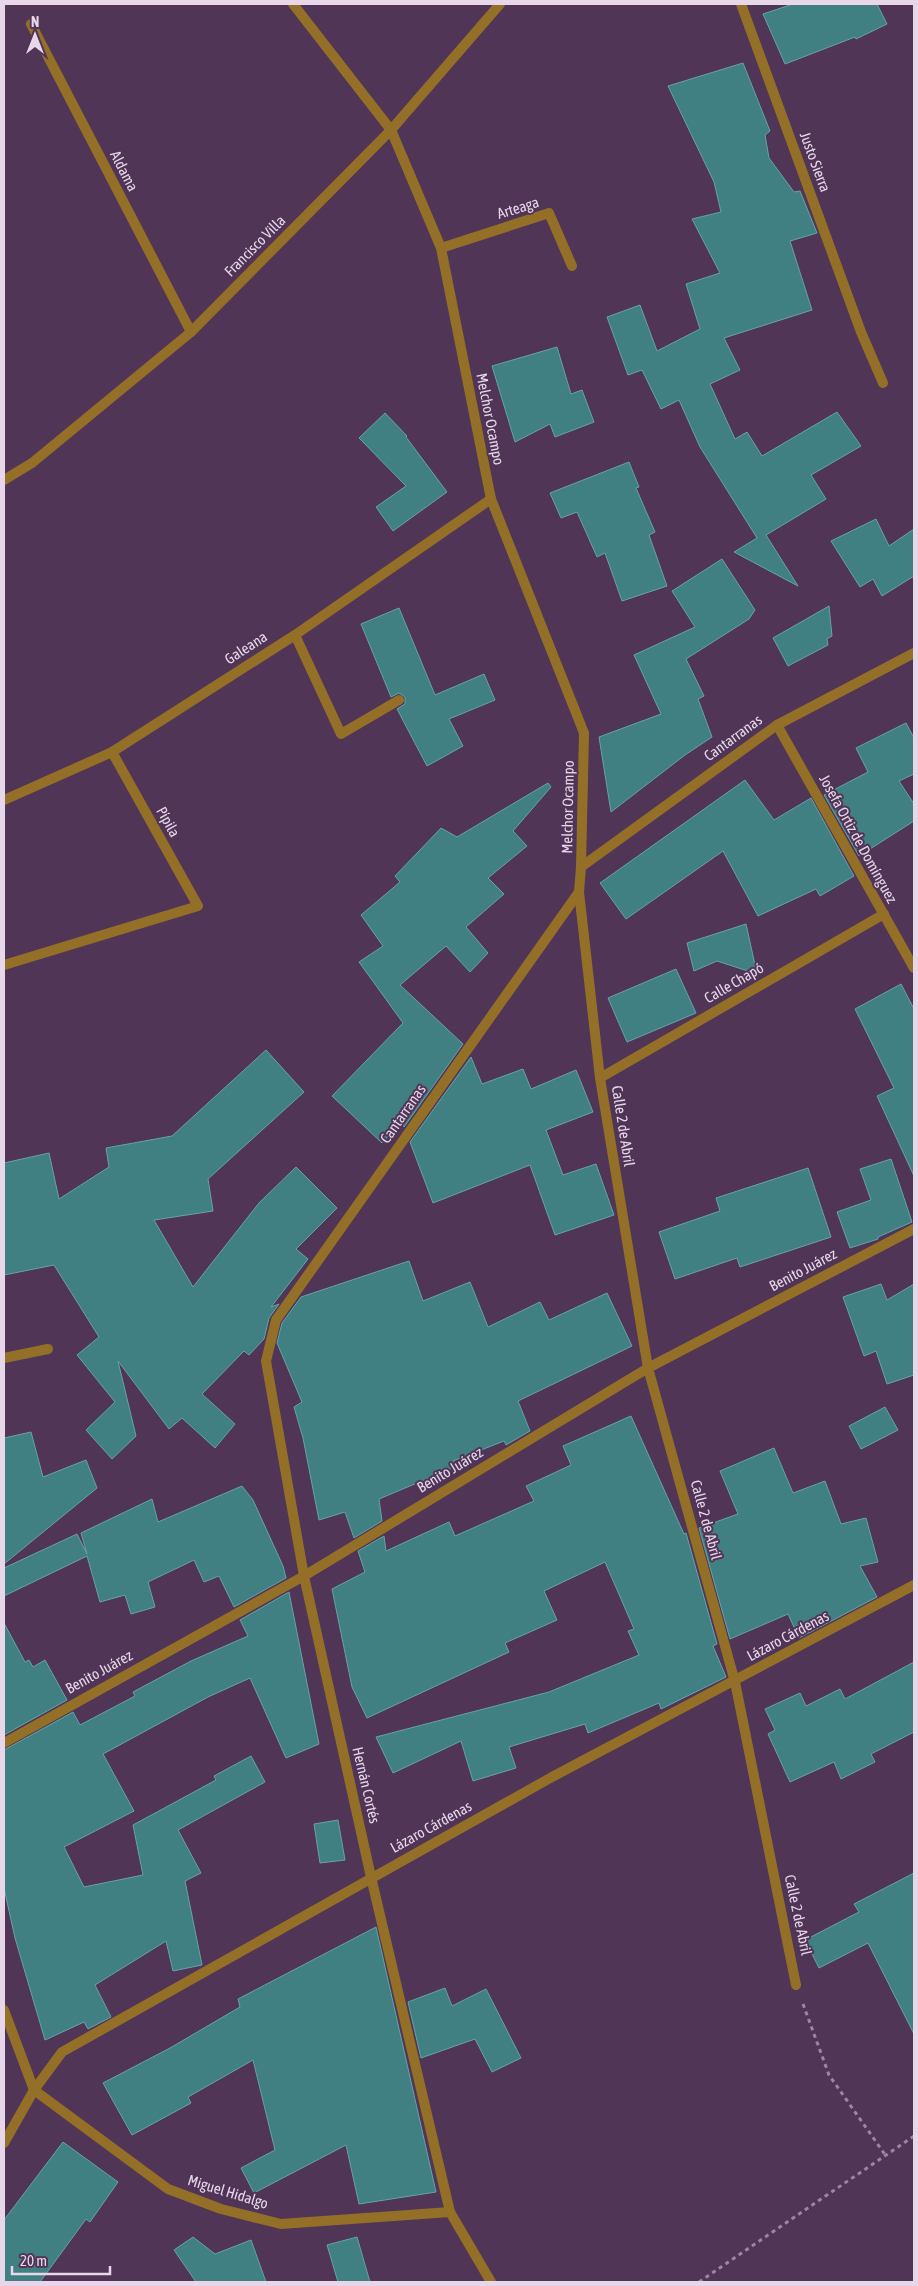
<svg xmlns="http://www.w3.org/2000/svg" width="918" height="2286" font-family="'Asap Condensed',sans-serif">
<rect width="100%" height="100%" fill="#503556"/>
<!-- building -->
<g fill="#407f82" stroke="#65a4a8">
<path d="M 793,4 L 877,4 L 887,24 L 856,39 L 855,37 L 785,64 L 763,14 Z"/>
<path d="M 743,63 L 770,131 L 765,135 L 769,158 L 794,192 L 800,191 L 817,233 L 790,241 L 812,310 L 724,338 L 740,370 L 710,384 L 735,439 L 747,432 L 762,456 L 837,412 L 861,446 L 811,475 L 826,499 L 766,535 L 798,586 L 734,552 L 757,538 L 700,447 L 679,400 L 661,409 L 642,370 L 628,375 L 607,317 L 640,305 L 657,351 L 700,329 L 686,284 L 720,273 L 692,219 L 721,212 L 714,182 L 668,86 Z"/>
<path d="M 557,347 L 571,394 L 582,390 L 594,422 L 555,437 L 550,424 L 515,442 L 492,366 Z"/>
<path d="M 385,413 L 407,436 L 406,437 L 447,492 L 393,531 L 376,507 L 406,486 L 359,438 Z"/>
<path d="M 629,462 L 639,487 L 636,488 L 655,532 L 649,535 L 667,586 L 622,601 L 605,553 L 597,557 L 577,512 L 561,518 L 550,493 Z"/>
<path d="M 876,519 L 889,546 L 914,529 L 914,576 L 882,596 L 873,579 L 860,587 L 831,541 Z"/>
<path d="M 722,559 L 755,610 L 749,619 L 686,659 L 704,696 L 698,699 L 712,737 L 685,755 L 611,812 L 599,737 L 661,714 L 634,655 L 695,627 L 672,591 Z"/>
<path d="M 829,606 L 832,636 L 827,639 L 828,645 L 788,666 L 773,638 Z"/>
<path d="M 399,608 L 435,695 L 484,674 L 495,700 L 449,719 L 463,746 L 427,766 L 397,709 L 405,704 L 405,697 L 399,693 L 391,697 L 361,624 Z"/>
<path d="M 906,723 L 914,738 L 914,774 L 899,781 L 914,804 L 914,821 L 859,856 L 824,795 L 868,772 L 856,748 Z"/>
<path d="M 745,780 L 774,820 L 811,798 L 854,876 L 820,896 L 816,889 L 758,916 L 723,851 L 626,919 L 600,883 Z"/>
<path d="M 548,783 L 551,787 L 513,831 L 527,846 L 488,878 L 504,894 L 466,927 L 488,953 L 470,972 L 446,946 L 400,985 L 463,1044 L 404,1127 L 402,1121 L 382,1143 L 332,1096 L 403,1023 L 359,962 L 383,946 L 361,915 L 400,882 L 395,876 L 441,828 L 457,837 Z"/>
<path d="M 746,924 L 757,974 L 717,961 L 694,971 L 687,943 Z"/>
<path d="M 676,969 L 696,1013 L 627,1042 L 608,998 Z"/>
<path d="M 901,984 L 914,1009 L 914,1176 L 877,1096 L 894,1088 L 855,1009 Z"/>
<path d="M 266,1050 L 304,1092 L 208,1179 L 213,1211 L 154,1220 L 193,1287 L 259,1203 L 296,1167 L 337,1208 L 296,1249 L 308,1259 L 271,1307 L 279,1304 L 269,1318 L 264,1339 L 249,1355 L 244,1351 L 202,1394 L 235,1424 L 215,1448 L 182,1418 L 169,1429 L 118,1361 L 136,1436 L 112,1459 L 86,1430 L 115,1402 L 77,1355 L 99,1337 L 54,1265 L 4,1275 L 4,1163 L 49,1153 L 59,1199 L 109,1167 L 106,1148 L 172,1136 Z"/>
<path d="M 471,1057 L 482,1084 L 523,1069 L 531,1089 L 576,1070 L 593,1112 L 546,1130 L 563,1175 L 596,1164 L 614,1215 L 555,1235 L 530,1165 L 433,1203 L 410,1142 Z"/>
<path d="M 891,1159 L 912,1222 L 878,1237 L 878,1239 L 850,1248 L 837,1212 L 871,1200 L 860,1169 Z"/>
<path d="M 808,1168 L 831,1237 L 740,1267 L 737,1258 L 675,1279 L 659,1232 L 720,1211 L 716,1198 Z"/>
<path d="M 409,1261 L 423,1301 L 470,1282 L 488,1327 L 540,1302 L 549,1320 L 607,1293 L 632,1346 L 518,1401 L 530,1431 L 506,1445 L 504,1441 L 453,1461 L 455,1467 L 379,1499 L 382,1521 L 354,1538 L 345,1512 L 319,1520 L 303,1438 L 294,1407 L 302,1402 L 277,1343 L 282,1323 L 301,1297 Z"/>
<path d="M 881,1284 L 887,1300 L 914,1284 L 914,1375 L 887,1384 L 876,1351 L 864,1356 L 843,1297 Z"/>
<path d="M 885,1407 L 898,1430 L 861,1449 L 849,1426 Z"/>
<path d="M 631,1416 L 684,1534 L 686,1533 L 717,1644 L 713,1646 L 726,1677 L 661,1709 L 659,1703 L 588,1733 L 585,1724 L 509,1747 L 516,1768 L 473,1781 L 461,1741 L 393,1773 L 376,1737 L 549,1692 L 639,1655 L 628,1631 L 634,1629 L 605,1562 L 544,1591 L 557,1620 L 505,1643 L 509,1652 L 367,1718 L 352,1687 L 332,1589 L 365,1572 L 358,1551 L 384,1536 L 386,1551 L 449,1522 L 455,1536 L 534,1501 L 526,1486 L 571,1465 L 563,1446 Z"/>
<path d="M 31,1432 L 43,1477 L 86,1460 L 97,1488 L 4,1564 L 4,1438 Z"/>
<path d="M 774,1448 L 793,1493 L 825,1481 L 841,1524 L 866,1518 L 878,1562 L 860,1566 L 877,1597 L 799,1638 L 788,1614 L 730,1639 L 699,1528 L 738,1514 L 720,1471 Z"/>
<path d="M 242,1486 L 253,1500 L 283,1566 L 286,1578 L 234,1607 L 219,1576 L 204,1582 L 194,1560 L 148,1582 L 155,1607 L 131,1614 L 125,1595 L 100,1602 L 87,1556 L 4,1596 L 4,1568 L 77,1534 L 87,1554 L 81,1533 L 152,1499 L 158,1522 Z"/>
<path d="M 289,1592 L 319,1744 L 286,1758 L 250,1678 L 208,1697 L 103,1754 L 134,1811 L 64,1847 L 84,1887 L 143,1875 L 133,1825 L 216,1780 L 214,1776 L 251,1756 L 265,1782 L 178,1830 L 201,1873 L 185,1881 L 202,1965 L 173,1971 L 166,1941 L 95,1985 L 111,2017 L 88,2029 L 84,2022 L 45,2040 L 15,1938 L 4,1888 L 4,1750 L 73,1712 L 80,1725 L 135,1696 L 133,1692 L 191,1661 L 248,1636 L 240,1620 Z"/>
<path d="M 4,1623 L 25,1662 L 29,1660 L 33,1667 L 45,1660 L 67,1700 L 4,1735 Z"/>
<path d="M 914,1662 L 914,1732 L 871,1754 L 875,1762 L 841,1779 L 834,1762 L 790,1782 L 768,1734 L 775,1730 L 765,1709 L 800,1693 L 806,1706 L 840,1689 L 845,1699 Z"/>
<path d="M 338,1820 L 345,1860 L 320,1863 L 314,1824 Z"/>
<path d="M 914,1873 L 914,2034 L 868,1943 L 819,1968 L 805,1940 L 859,1912 L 854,1904 Z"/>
<path d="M 376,1927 L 436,2192 L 359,2204 L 346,2145 L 254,2193 L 241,2168 L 275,2150 L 253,2060 L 188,2097 L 191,2103 L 132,2135 L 103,2083 L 170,2048 L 240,2007 L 238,1999 Z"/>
<path d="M 445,1988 L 452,2006 L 486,1989 L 521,2058 L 492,2072 L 475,2039 L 421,2058 L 408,2002 Z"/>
<path d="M 63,2142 L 118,2182 L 90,2222 L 86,2219 L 40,2282 L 4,2282 L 4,2220 Z"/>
<path d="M 193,2237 L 215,2254 L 251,2240 L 266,2282 L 196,2282 L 174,2250 Z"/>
<path d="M 357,2237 L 370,2282 L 338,2282 L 327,2245 Z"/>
</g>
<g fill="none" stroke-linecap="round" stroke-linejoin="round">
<!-- path -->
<g stroke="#9c86a1" stroke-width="3" stroke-dasharray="4 4" stroke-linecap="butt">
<path d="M 803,2004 L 829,2075 L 886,2156"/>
<path d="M 699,2282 L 914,2136"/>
</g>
<!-- service -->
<path stroke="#946f27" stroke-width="10" d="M 441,248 L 549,213 L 572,266"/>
<!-- minor -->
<g stroke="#946f27" stroke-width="10">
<path d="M 293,4 L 391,130 L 441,248 L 491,499 L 584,733 L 581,867 L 579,892 L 600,1078 L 648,1368 L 735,1682 L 796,1985"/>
<path d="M 741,4 L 861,332 L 883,383"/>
<path d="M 31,24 L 191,332"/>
<path d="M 4,480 L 32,463 L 191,332 L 391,130 L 500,4"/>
<path d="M 295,635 L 341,734 L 399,700"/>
<path d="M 777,725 L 914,968"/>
<path d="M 4,800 L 112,752 L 295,635 L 491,499"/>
<path d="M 581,867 L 777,725 L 914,653"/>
<path d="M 4,965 L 198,906 L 112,752"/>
<path d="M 600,1078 L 884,914"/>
<path d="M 4,1358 L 48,1349"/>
<path d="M 4,1743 L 304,1576 L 648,1368 L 914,1229"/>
<path d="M 4,2010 L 34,2090 L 168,2189 L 221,2209 L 281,2224 L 450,2212 L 491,2282"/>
<path d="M 4,2143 L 34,2090 L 62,2052 L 552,1777 L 914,1585"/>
<path d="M 450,2212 L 371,1877 L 304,1576 L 266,1361 L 276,1320 L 579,892"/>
</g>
</g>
<g text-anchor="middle" stroke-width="4" stroke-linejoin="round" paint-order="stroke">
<!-- street labels -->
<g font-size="15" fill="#e8d7eb" stroke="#503556">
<text transform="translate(815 162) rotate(70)" y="5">Justo Sierra</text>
<text transform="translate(124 171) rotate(63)" y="5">Aldama</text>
<text transform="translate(518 208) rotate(-17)" y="5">Arteaga</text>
<text transform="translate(255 246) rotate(-45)" y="5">Francisco Villa</text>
<text transform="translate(490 419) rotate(79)" y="5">Melchor Ocampo</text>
<text transform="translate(246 648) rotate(-33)" y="5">Galeana</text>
<text transform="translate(733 738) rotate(-36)" y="5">Cantarranas</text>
<text transform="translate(568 807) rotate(-89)" y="5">Melchor Ocampo</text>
<text transform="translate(168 822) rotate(61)" y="5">Pípila</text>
<text transform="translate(858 839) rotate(61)" y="5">Josefa Ortiz de Domínguez</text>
<text transform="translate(734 983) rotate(-30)" y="5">Calle Chapó</text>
<text transform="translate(403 1114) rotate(-55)" y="5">Cantarranas</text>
<text transform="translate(623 1126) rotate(81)" y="5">Calle 2 de Abril</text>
<text transform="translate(803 1270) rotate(-28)" y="5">Benito Juárez</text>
<text transform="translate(450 1470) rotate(-31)" y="5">Benito Juárez</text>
<text transform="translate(706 1520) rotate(75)" y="5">Calle 2 de Abril</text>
<text transform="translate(788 1636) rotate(-28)" y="5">Lázaro Cárdenas</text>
<text transform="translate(99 1672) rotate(-29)" y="5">Benito Juárez</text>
<text transform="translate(366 1785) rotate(77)" y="5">Hernán Cortés</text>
<text transform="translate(431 1827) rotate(-29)" y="5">Lázaro Cárdenas</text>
<text transform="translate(798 1915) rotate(78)" y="5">Calle 2 de Abril</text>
<text transform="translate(228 2192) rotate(17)" y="5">Miguel Hidalgo</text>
</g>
</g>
<!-- border -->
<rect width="918" height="2286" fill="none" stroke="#e8d7eb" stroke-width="10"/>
<!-- north arrow -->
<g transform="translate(35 35)" stroke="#503556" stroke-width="4" paint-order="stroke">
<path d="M0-4L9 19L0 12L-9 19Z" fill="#e8d7eb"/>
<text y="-8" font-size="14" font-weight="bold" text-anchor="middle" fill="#e8d7eb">N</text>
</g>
<!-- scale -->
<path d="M12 2266v8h98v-8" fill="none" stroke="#e8d7eb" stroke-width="2.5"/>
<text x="20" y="2266" font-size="15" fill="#e8d7eb" stroke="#503556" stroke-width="4" paint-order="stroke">20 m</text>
</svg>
